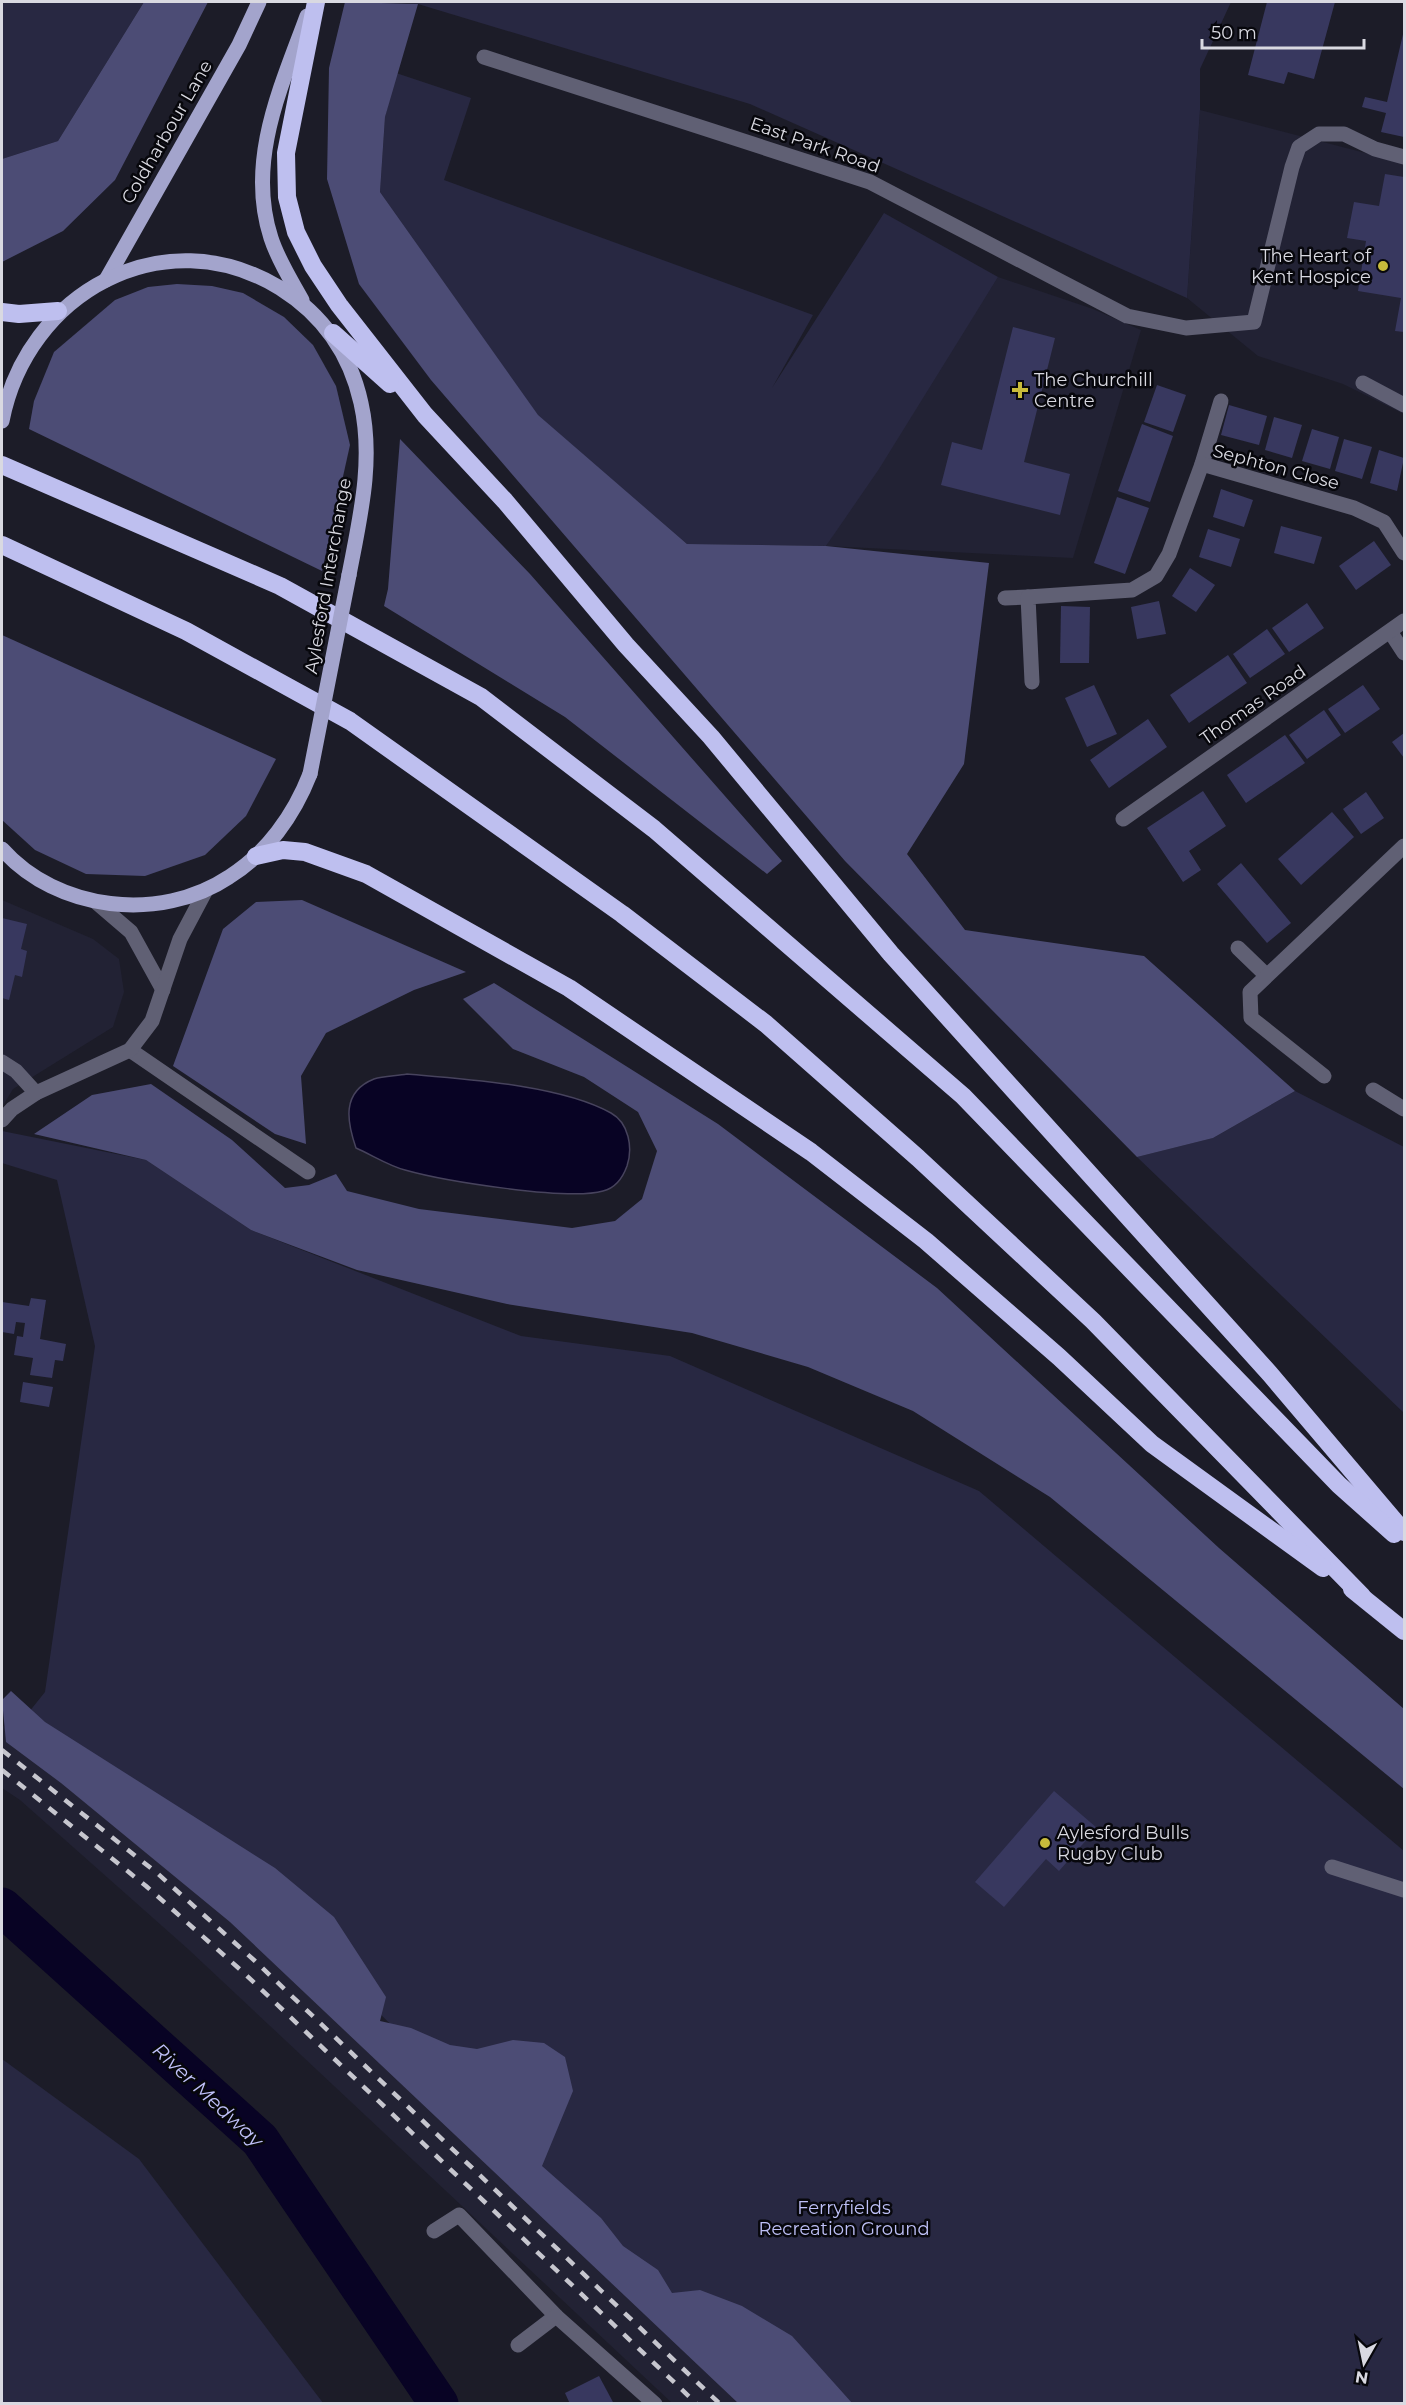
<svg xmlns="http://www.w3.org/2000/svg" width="1406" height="2405" font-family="Montserrat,sans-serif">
<rect width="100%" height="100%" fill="#1c1c28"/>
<!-- built -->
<g fill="#222234">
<path d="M 1200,110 L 1404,163 L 1404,414 L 1343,384 L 1258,356 L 1187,298 Z"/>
<path d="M 998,277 L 1093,309 L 1141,330 L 1073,558 L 826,546 Z"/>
<path d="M 2,900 L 93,939 L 119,959 L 124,992 L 113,1027 L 13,1089 L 2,1107 Z"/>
<path d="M 2,1725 L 252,1934 L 749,2403 L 672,2403 L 188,1949 L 20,1800 L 2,1788 Z"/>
</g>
<!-- green -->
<g fill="#282842">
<path d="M 2,2 L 144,2 L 58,141 L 2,159 Z"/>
<path d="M 395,2 L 1231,2 L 1200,69 L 1200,110 L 1187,298 L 750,104 L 418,4 Z"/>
<path d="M 396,73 L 471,98 L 444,180 L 813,315 L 772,388 L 884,213 L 998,277 L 879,469 L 826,546 L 687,544 L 538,416 L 380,192 L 385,117 Z"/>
<path d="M 1295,1091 L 1404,1147 L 1404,1413 L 1137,1157 L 1213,1138 Z"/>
<path d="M 2,1131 L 146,1160 L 251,1230 L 521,1336 L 670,1356 L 979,1491 L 1404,1851 L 1404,2403 L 770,2403 L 259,1893 L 13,1732 L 45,1692 L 95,1346 L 57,1180 L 2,1163 Z"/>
<path d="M 2,2059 L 139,2159 L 323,2403 L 2,2403 Z"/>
</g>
<!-- forest -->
<g fill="#4c4c75">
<path d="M 144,2 L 208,2 L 115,180 L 63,231 L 2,262 L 2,159 L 58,141 Z"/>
<path d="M 345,2 L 418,4 L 385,117 L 380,192 L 538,415 L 687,544 L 826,546 L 989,563 L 964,764 L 907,854 L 965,930 L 1144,956 L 1295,1091 L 1213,1138 L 1137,1157 L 845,861 L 431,380 L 359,284 L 327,179 L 329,68 Z"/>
<path d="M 177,284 L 212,286 L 243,293 L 284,317 L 313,345 L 336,386 L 350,445 L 322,571 L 29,429 L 34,401 L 54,352 L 115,300 L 148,287 Z"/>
<path d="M 400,439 L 530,574 L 782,861 L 767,874 L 565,717 L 384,606 L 388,589 Z"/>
<path d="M 2,635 L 276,759 L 246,816 L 205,855 L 145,876 L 86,874 L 35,850 L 2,820 Z"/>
<path d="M 302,900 L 466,972 L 414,990 L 326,1033 L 301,1076 L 306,1144 L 275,1134 L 173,1066 L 223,929 L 256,902 Z"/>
<path d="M 494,983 L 718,1124 L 937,1288 L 1219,1548 L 1404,1709 L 1404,1789 L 1050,1497 L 913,1411 L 808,1367 L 692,1333 L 507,1304 L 357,1270 L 251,1230 L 146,1160 L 34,1134 L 92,1095 L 151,1084 L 232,1140 L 285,1188 L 309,1185 L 336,1174 L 347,1191 L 419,1209 L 572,1228 L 615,1221 L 642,1199 L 657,1151 L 638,1112 L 584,1077 L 513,1049 L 463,999 Z"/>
<path d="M 11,1691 L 45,1722 L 275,1868 L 334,1917 L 386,1997 L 380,2021 L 411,2028 L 450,2045 L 477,2049 L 513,2040 L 544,2043 L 565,2057 L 573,2091 L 542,2166 L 601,2218 L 623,2246 L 658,2270 L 672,2293 L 700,2290 L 742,2306 L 792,2336 L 852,2403 L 738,2403 L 230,1922 L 61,1783 L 6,1742 L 2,1700 Z"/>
</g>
<!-- water -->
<path fill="#080324" stroke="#47435d" stroke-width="1.5" d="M 407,1074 C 465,1079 561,1085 611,1113 C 629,1123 633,1148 627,1166 C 623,1177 616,1188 603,1191 C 568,1201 444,1181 405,1170 C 389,1166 372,1155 356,1148 C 347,1122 341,1092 374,1079 C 384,1076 397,1076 407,1074 Z"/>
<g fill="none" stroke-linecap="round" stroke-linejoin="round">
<!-- river -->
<path stroke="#080324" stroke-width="39" d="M 2,1907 L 260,2140 L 439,2404"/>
</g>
<!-- building -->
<g fill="#38385f">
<path d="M 1267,2 L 1335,2 L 1314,79 L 1288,72 L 1284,84 L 1248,75 Z"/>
<path d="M 1404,30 L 1404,137 L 1381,132 L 1386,113 L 1362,107 L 1365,97 L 1387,102 Z"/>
<path d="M 1385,174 L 1404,177 L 1404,332 L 1395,331 L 1401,298 L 1358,291 L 1366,241 L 1347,238 L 1354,202 L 1379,206 Z"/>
<path d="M 1013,327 L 1055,338 L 1024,462 L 1070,474 L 1060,515 L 941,485 L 952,442 L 982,450 Z"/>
<path d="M 1157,385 L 1186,395 L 1173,432 L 1144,422 Z"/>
<path d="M 1229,405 L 1267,416 L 1259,445 L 1221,435 Z"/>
<path d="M 1274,417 L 1302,425 L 1292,458 L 1265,450 Z"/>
<path d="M 1142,424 L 1173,436 L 1150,502 L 1118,491 Z"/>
<path d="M 1312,429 L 1339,437 L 1330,469 L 1302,461 Z"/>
<path d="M 1344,439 L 1372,447 L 1362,479 L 1335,471 Z"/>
<path d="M 1379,450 L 1404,458 L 1397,491 L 1370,483 Z"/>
<path d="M 1221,489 L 1253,500 L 1244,527 L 1213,517 Z"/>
<path d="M 1117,497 L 1149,508 L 1125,574 L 1094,563 Z"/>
<path d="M 1281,526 L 1322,537 L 1314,564 L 1274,553 Z"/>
<path d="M 1208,529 L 1240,539 L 1231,567 L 1199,557 Z"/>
<path d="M 1374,541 L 1391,565 L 1356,590 L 1339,566 Z"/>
<path d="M 1190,568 L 1215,585 L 1196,612 L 1172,596 Z"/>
<path d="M 1159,601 L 1166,634 L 1137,639 L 1131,607 Z"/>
<path d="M 1307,603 L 1324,628 L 1289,652 L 1272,628 Z"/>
<path d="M 1061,606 L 1090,607 L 1089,663 L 1060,663 Z"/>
<path d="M 1267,629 L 1285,654 L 1250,678 L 1233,654 Z"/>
<path d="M 1228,655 L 1247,683 L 1189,723 L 1170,695 Z"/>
<path d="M 1094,685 L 1117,734 L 1087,747 L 1065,698 Z"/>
<path d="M 1363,685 L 1380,709 L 1345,733 L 1328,709 Z"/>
<path d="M 1324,710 L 1341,735 L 1307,759 L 1289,735 Z"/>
<path d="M 1148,719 L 1167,747 L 1109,788 L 1090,760 Z"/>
<path d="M 1404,733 L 1404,758 L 1392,742 Z"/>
<path d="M 1285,735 L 1305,763 L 1246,803 L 1227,775 Z"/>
<path d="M 1203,791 L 1226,826 L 1189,851 L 1201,870 L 1183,882 L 1147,828 Z"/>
<path d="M 1366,792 L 1384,818 L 1361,834 L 1343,809 Z"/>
<path d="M 1332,812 L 1354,837 L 1301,885 L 1278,859 Z"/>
<path d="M 1241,863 L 1291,923 L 1267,943 L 1217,884 Z"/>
<path d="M 2,918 L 27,924 L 21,949 L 27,951 L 22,977 L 15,975 L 9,1000 L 2,998 Z"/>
<path d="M 31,1298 L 46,1300 L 40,1339 L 66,1344 L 63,1361 L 55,1360 L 52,1378 L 30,1375 L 33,1358 L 14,1355 L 17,1336 L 23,1337 L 25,1323 L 16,1322 L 14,1334 L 2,1332 L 2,1302 L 29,1306 Z"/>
<path d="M 23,1382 L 53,1387 L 49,1407 L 20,1402 Z"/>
<path d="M 1054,1791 L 1097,1828 L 1059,1871 L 1046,1859 L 1004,1907 L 975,1882 Z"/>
<path d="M 599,2376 L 614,2404 L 570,2404 L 565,2393 Z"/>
</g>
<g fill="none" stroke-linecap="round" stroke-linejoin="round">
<!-- minor -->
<g stroke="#606074" stroke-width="15">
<path d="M 484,57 L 870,182 L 1127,316 L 1186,328 L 1254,322 L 1292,167 L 1299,147 L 1319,134 L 1344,134 L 1375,149 L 1404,157"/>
<path d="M 1363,383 L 1404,405"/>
<path d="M 1202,464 L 1221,401"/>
<path d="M 1005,598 L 1028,597"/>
<path d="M 1391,633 L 1404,653"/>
<path d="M 1032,682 L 1028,597 L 1132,590 L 1156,576 L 1169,554 L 1202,464 L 1354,508 L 1384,522 L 1404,553"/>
<path d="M 1123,819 L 1404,621"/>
<path d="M 96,902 L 131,932 L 163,990"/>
<path d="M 1238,948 L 1266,975"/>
<path d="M 130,1050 L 308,1172"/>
<path d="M 2,1062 L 16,1071 L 36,1093"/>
<path d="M 1324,1076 L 1251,1018 L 1250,992 L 1404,846"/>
<path d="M 1373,1090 L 1404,1109"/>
<path d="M 2,1120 L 12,1109 L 36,1093 L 130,1050 L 152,1021 L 180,939 L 206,890"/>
<path d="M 1332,1867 L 1404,1890"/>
<path d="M 434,2231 L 459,2215 L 556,2316"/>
<path d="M 518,2345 L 556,2316 L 655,2404"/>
</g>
<!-- major -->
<g stroke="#a3a4cc" stroke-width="15">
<path d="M 106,280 L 239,45 L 259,2"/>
<path d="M 302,300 C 291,280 278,260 271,238 C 246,161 281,87 307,16"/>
<path d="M 2,421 C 27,293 163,217 280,288 C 323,315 350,353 361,403 C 374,461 360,517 349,575"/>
<path d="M 2,849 C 57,911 160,923 229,877 C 267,853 294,815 310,774"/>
</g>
<!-- highway -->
<g stroke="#bebfef" stroke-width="18">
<path d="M 316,2 L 286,153 L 287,197 L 296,232 L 313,266 L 339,305 L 425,415 L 505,501 L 626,645 L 711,737 L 891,954 L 1270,1374 L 1404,1532"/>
<path d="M 2,312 L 19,314 L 58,311"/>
<path d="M 333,333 L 390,384"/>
<path d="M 2,465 L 280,586 L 481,697 L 654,829 L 963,1096 L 1339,1485 L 1394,1534"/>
<path d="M 2,545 L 186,631 L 350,721 L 622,914 L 766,1024 L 918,1158 L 1093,1321 L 1362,1596"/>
<path d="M 256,856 L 283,850 L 305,852 L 366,874 L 569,988 L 811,1152 L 926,1241 L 1059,1357 L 1152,1444 L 1323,1568"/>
<path d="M 1352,1589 L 1404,1631"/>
</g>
<!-- rail -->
<g stroke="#c6c6ce" stroke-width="4.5" stroke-dasharray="10 10" stroke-linecap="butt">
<path d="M 2,1750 L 157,1873 L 255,1961 L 720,2404"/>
<path d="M 2,1770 L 146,1886 L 244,1973 L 697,2404"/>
</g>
<!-- major-bridge -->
<path stroke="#a3a4cc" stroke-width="15" d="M 310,774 L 349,575"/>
</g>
<!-- markers -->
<g fill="#c8bb3b" stroke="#07070c" stroke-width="2">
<circle cx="1383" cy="266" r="6"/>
<path d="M1017 381h6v6h6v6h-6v6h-6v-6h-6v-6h6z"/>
<circle cx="1045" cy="1843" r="6"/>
</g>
<g text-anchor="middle" stroke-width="5" stroke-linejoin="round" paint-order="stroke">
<!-- street labels -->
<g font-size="18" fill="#d9d9e1" stroke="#07070c">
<text transform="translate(167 132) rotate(-60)" y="6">Coldharbour Lane</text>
<text transform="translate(815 145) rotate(19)" y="6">East Park Road</text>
<text transform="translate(1276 467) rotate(15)" y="6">Sephton Close</text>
<text transform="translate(328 576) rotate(-80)" y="6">Aylesford Interchange</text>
<text transform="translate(1253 705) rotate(-35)" y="6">Thomas Road</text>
</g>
<!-- poi labels -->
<g font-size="18" fill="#d9d9e1" stroke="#07070c" text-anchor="start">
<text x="1371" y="262" text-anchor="end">The Heart of<tspan x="1371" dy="21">Kent Hospice</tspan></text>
<text x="1034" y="386">The Churchill<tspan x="1034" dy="21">Centre</tspan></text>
<text x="1057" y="1839">Aylesford Bulls<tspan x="1057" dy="21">Rugby Club</tspan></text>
</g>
<!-- park labels -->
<g font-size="18" fill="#bec0f7" stroke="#07070c">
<text x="844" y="2214">Ferryfields<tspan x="844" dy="21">Recreation Ground</tspan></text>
</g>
<!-- water labels -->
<g font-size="20" font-style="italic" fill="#bfc0f8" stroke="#07070c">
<text transform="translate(208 2095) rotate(43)" y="7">River Medway</text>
</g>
</g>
<!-- border -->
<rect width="1406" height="2405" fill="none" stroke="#d9d9e1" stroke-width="6"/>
<!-- north arrow -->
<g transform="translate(1364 2363) rotate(189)" stroke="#07070c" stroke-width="4.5" paint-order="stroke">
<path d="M0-4.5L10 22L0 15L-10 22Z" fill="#d9d9e1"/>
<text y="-9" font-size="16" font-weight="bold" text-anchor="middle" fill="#d9d9e1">N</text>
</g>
<!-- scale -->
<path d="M1202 39v9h162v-9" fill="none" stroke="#d9d9e1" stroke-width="3"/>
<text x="1211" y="39" font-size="18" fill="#d9d9e1" stroke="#07070c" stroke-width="4.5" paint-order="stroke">50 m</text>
</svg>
